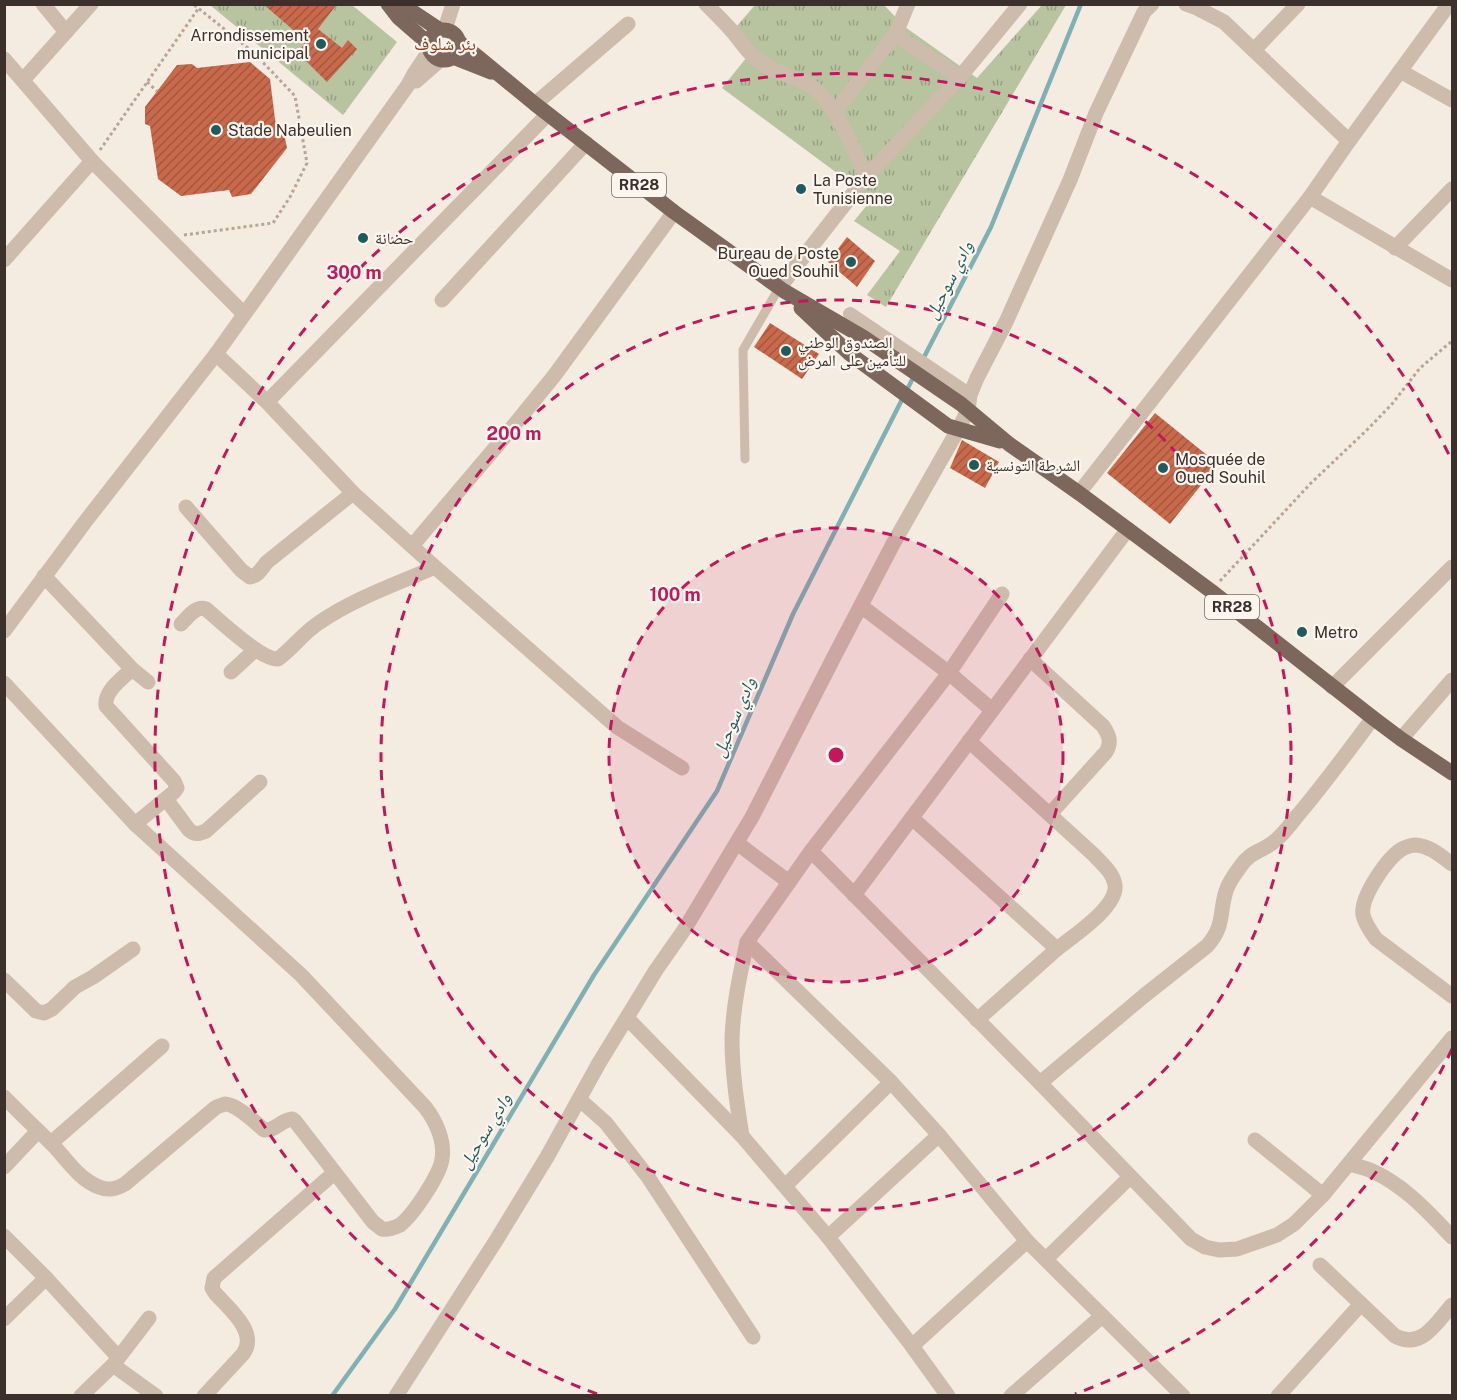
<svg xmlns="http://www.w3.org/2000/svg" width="1457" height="1400" font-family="'Public Sans','Noto Naskh Arabic',sans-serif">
<defs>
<pattern id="grass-tufts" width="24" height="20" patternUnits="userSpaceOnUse" patternTransform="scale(1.5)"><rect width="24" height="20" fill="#b8c4a0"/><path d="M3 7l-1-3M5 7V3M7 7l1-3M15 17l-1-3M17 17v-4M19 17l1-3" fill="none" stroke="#97a083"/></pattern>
<pattern id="building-hatch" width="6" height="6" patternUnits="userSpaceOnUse" patternTransform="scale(1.5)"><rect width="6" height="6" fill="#c8694b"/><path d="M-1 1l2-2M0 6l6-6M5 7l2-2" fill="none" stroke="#a4573f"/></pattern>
</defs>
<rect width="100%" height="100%" fill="#f4ebe1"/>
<!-- grass -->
<g fill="url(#grass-tufts)">
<path d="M 210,5 L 352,5 L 397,42 L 343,115 Z"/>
<path d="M 755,5 L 884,5 L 905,27 L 977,78 L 1042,5 L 1066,5 L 886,307 L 867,295 L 900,251 L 854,221 L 872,199 L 722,88 L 751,52 L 730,34 Z"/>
</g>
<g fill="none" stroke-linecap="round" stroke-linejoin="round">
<!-- stream -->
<g stroke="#7fb0b2" stroke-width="4.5">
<path d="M 922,361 L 991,227 L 1081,4"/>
<path d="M 332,1396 L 395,1309 L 594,975 L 717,791 L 793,614 L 914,376"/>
</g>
</g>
<!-- building -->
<g fill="url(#building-hatch)">
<path d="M 263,4 L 337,4 L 318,29 L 342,48 L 348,40 L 357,49 L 327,82 L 298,53 L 306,41 Z"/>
<path d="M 250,62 L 270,79 L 276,127 L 284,133 L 287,148 L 251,194 L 232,197 L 229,190 L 181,196 L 158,179 L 150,126 L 145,124 L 145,107 L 177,65 L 192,64 L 197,68 Z"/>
<path d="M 847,237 L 875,261 L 857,287 L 828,262 Z"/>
<path d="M 770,323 L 819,354 L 802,379 L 754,347 Z"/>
<path d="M 1155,413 L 1218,464 L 1170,524 L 1107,473 Z"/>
<path d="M 962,440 L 999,462 L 985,488 L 950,468 Z"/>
</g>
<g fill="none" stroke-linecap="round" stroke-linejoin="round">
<!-- path -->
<g stroke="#b9a596" stroke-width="3" stroke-dasharray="3 3" stroke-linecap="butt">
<path d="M 147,82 L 157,91"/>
<path d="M 100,150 L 198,9"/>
<path d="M 184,235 L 273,223 L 290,197 L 307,163 L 295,96 L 253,52 L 193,4"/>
<path d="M 1220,581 L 1311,483 L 1369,428 L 1392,404 L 1420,368 L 1452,341"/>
</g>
<!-- service -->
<path stroke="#cdbbac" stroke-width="9" d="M 745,459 L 743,350 L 779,288"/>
<!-- pedestrian -->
<path stroke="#cdbbac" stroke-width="14" d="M 850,314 L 970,395"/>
<!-- minor -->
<g stroke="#cdbbac" stroke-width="15">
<path d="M 43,4 L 66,32"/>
<path d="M 706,4 C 715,13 724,22 732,31 C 739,39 745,49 753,56 C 770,72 792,75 811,86 C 834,101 855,152 866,177"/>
<path d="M 908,4 L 896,33 L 903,40 L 960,77"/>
<path d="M 1186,4 L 1197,8 L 1224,22 L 1349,141"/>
<path d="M 445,29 L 453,4"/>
<path d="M 1254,50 L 1298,4"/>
<path d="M 4,59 L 92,161 L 244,314"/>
<path d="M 1400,71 L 1452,100"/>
<path d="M 23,80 L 91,4"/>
<path d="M 416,81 L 440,60"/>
<path d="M 535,104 L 628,24"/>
<path d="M 834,113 L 896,33"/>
<path d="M 1310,197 L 1349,141 L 1449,4"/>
<path d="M 1395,248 L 1452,189"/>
<path d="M 4,260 L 92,161"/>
<path d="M 779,288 L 866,177 L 960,77 L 1020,4"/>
<path d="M 442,300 L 586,143"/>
<path d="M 216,354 L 267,402 L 353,493 L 435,567 L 617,727 L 682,768"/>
<path d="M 267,402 L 548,114"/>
<path d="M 1079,493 L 1310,197 L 1452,280"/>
<path d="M 186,507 L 241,570 L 250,577 C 258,576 262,568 267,562 L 353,493"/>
<path d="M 412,546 L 506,435 L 554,376 L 674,212"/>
<path d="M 44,576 L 132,669 L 148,682"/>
<path d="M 1002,594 L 949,673 L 811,851 L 747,942 L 891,1082 L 939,1135 L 1027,1241 L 1183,1396"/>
<path d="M 861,606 L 949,673 L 992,710"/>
<path d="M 181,624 C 188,617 196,605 206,609 C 220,621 261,660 278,659 C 293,648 304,632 320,622 C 355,598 397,584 435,567"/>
<path d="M 4,631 L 85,522 L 216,354 L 408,85 L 414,74 L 430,50"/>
<path d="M 1030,659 L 1103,726 C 1109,735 1112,742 1106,752 L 1050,814"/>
<path d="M 132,669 C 122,679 104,691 106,706 L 174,781 L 177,788 L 174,792 L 135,824"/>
<path d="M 231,672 L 255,650"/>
<path d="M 4,683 L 135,824 L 301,975 L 425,1107 C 436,1121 445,1141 442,1159 C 440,1175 413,1215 400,1225 C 394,1228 389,1230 382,1229 L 373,1222 L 295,1121 L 292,1119 C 281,1120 276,1131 264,1130 C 255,1122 236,1104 225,1104 C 222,1105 218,1106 215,1108 L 125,1184 C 116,1189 109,1191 99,1187 C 78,1179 66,1158 51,1143 C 35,1128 20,1113 4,1097"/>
<path d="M 1332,687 L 1452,567"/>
<path d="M 1401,739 L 1452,680"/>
<path d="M 166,799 L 189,830 C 195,835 199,834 206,831 L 260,782"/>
<path d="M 912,818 L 1057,949 C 1073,936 1118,907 1115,885 C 1113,872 1102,864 1094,855 L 969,741"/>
<path d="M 737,843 L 789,882"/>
<path d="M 811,851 L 1040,1083 L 1191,1239 L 1205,1247 L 1219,1250 L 1237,1249 L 1277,1235 L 1294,1224 L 1323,1195 L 1452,1038"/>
<path d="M 1452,864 C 1441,856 1430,846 1416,845 C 1412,845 1406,847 1402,849 C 1388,857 1360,897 1363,915 C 1365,924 1371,932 1376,939 L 1452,996"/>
<path d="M 854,895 L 1128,529"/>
<path d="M 4,980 L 36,1011 L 44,1013 L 52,1009 L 75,987 L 93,977 L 133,949"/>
<path d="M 627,1018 L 742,1136 L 828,1237 L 912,1346 L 948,1396"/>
<path d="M 977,1020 L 1057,949"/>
<path d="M 1040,1083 L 1145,995 L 1207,946 C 1225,926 1219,913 1226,891 C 1229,882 1234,875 1240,867 C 1251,850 1263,852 1276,840 C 1286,832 1294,819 1303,809 C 1327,780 1350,749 1373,718"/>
<path d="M 579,1099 L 606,1123 L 648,1177 L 753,1337"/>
<path d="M 742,1136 C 737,1104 732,1072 732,1039 C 733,1006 740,974 747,942"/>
<path d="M 1255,1140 L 1323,1195"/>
<path d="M 51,1143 L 162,1046"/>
<path d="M 1349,1164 C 1356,1166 1365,1168 1372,1171 C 1404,1185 1428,1212 1452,1237"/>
<path d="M 4,1167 L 38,1131"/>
<path d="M 785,1186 L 891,1082"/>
<path d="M 4,1236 L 46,1278 L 118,1357"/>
<path d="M 828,1237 L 939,1135"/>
<path d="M 1046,1259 L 1130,1177"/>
<path d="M 1320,1265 L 1395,1336 C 1422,1350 1436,1323 1452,1305"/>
<path d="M 4,1319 L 46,1278"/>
<path d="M 912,1346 L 1027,1241"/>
<path d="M 113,1365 L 156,1396"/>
<path d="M 81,1396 L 113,1365 L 149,1318"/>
<path d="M 204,1396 L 243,1354 C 259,1332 228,1308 215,1293 L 212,1288 L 214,1278 L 334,1173"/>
<path d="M 396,1396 L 497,1239 L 547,1157 L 599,1063 L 656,970 L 684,930 L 752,817 L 836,653 L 893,544 L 959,428 L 968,410 L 970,395 L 977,378 L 1006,322 L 1070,180 L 1096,113 L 1144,12 L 1152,4"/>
<path d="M 1011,1396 L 1102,1316"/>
<path d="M 1278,1396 L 1361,1304"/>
</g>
<!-- primary -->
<g stroke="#7d675c" stroke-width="15">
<path d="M 388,4 L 398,17 L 429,44"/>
<path d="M 401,4 L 440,30"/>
<circle cx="444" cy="45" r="15"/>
<path d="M 460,43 L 479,58 L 535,104 L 674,212 L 784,291 L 863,337 L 961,404 L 1009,444 L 1079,493 L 1211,591 L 1373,718 L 1401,739 L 1452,773"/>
<path d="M 453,57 L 491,72"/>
<path d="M 801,308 L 850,354 L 948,426 L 1000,441"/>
</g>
</g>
<!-- distance rings -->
<circle cx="836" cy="755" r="227" fill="#c2185b" fill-opacity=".12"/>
<g fill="none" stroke="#c2185b" stroke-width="3" stroke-dasharray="10 8">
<circle cx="836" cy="755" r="227"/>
<circle cx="836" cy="755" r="455"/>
<path d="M1452 1049A682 682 0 0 1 1075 1394M597 1394A682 682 0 1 1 1452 461"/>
</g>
<!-- markers -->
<g fill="#1f5a5e" stroke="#fbf5ee" stroke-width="2">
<circle cx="321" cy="44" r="6"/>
<circle cx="216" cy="130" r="6"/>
<circle cx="801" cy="189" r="6"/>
<circle cx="363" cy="238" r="6"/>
<circle cx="851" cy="262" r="6"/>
<circle cx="786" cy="351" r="6"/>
<circle cx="974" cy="465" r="6"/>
<circle cx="1163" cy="468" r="6"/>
<circle cx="1302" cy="632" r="6"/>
</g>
<g text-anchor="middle" stroke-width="4.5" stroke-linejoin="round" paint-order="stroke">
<!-- shield labels -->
<g fill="#fbf5ee" stroke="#756b66" stroke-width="1.5">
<rect x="612" y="173" width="54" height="24" rx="4.5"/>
<rect x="1205" y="595" width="54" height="24" rx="4.5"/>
</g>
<g font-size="15" font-weight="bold" fill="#3b302b">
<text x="639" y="190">RR28</text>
<text x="1232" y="612">RR28</text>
</g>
<!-- poi labels -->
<g font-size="16" fill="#3b302b" stroke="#fbf5ee" text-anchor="start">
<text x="309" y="41" text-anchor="end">Arrondissement<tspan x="309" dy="18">municipal</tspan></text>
<text x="228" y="136">Stade Nabeulien</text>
<text x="813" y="186">La Poste<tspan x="813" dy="18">Tunisienne</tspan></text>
<text x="375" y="244">حضانة</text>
<text x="839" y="259" text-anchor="end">Bureau de Poste<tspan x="839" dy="18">Oued Souhil</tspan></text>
<text x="798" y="348">الصندوق الوطني<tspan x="798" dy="18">للتأمين على المرض</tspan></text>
<text x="1175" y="465">Mosquée de<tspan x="1175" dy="18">Oued Souhil</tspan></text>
<text x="986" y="471">الشرطة التونسية</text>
<text x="1314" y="638">Metro</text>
</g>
<!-- neighbourhood labels -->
<g font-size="18" fill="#8c3b22" stroke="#fbf5ee">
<text x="445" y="50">بئر شلوف</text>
</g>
<!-- water labels -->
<g font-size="18" font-style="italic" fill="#1f5a5e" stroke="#fbf5ee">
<text transform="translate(949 280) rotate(-63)" y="6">وادي سوحيل</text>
<text transform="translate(734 717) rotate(-67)" y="6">وادي سوحيل</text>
<text transform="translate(485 1131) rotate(-59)" y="6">وادي سوحيل</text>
</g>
</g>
<circle cx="836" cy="755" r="9" fill="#c2185b" stroke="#fbf5ee" stroke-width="3"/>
<g font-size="18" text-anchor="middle" font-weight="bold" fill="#c2185b" stroke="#fbf5ee" stroke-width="4.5" stroke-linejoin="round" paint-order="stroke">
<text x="354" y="279">300 m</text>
<text x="514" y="440">200 m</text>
<text x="675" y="601">100 m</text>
</g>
<!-- border -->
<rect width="1457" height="1400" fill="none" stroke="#3b302b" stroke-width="12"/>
</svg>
